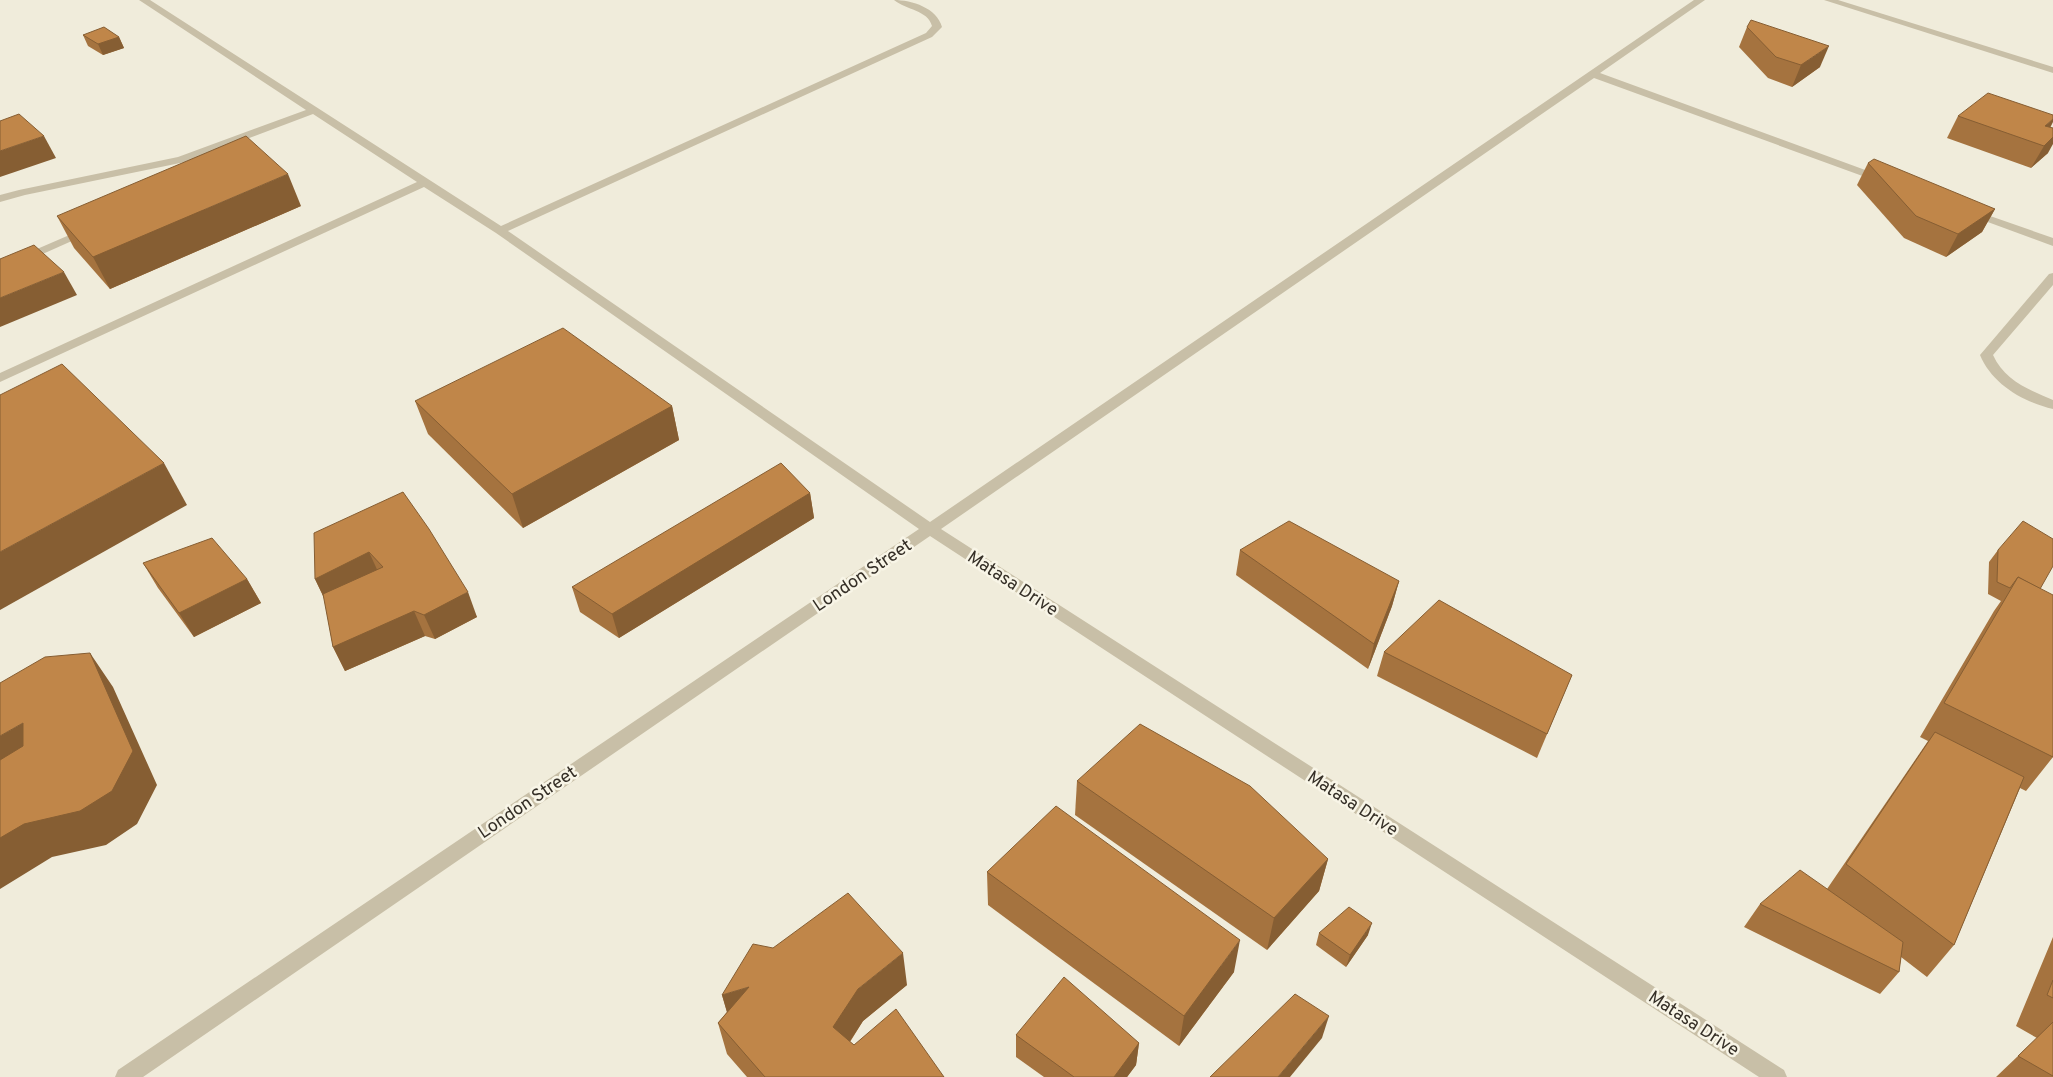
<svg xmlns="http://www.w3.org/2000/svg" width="2053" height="1077" font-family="Overpass,sans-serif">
<rect width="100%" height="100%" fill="#f0ecdb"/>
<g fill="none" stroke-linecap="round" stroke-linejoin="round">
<!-- minor -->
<g fill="#c8bfa7" fill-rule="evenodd">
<path d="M 139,0 L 150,0 L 501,226 L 926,33 L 932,26 C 928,10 906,10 894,0 C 912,0 937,8 942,27 L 932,37 L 508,231 L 930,522 L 1694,0 L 1705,0 L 1600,73 L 1887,178 L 1889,180 L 1887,182 L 1879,182 L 1594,78 L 941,529 L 1784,1070 L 1787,1077 L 1759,1077 L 930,536 L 143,1077 L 115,1077 L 118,1070 L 919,529 L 496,233 L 424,187 L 0,382 L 0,373 L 417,182 L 313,114 L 185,162 L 25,195 L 0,202 L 0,195 L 19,190 L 178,157 L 306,110 Z"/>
<path d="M 1824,0 L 1838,0 L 2053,67 L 2053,73 Z"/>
<path d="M 1970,209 L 2053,238 L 2053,246 L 1966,214 L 1964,212 Z"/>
<path d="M 88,227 L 94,230 L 92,232 L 0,273 L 0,265 Z"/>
<path d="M 2053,273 L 2053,285 L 1993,355 C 2004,380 2029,390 2053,400 L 2053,409 C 2023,402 1992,384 1980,355 L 2049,274 Z"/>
</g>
</g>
<!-- wall -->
<g fill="#a5733f">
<path d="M 1747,27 L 1820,67 L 1792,87 L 1768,78 L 1739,47 Z"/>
<path d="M 83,35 L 119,37 L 124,48 L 103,55 L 88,46 Z"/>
<path d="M 1958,116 L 2050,127 L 2048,153 L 2031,168 L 1947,138 Z"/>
<path d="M 1868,163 L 1995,209 L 1982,232 L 1946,257 L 1904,238 L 1857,185 Z"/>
<path d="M 301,206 L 110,289 L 74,248 L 57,216 Z"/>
<path d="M 415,401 L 672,406 L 679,440 L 523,528 L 428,434 Z"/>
<path d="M 403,492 L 477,617 L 435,639 L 425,636 L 345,671 L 333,647 L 324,598 L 315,579 Z"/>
<path d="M 810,493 L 814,518 L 619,638 L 580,612 L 572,587 Z"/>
<path d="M 1240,550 L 1399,581 L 1392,606 L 1368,669 L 1236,575 Z"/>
<path d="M 1998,550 L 2040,589 L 2053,757 L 2026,791 L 2020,788 L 1954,945 L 1927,977 L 1901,957 L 1899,972 L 1880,994 L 1744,927 L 1760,904 L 1827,889 L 1911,766 L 1928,741 L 1920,737 L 1994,611 L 2001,601 L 1988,594 L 1989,562 Z"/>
<path d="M 143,563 L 247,579 L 261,603 L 194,637 L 158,588 Z"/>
<path d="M 1384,652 L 1572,675 L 1537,758 L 1377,676 Z"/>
<path d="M 1077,781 L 1328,859 L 1319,891 L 1267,950 L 1075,815 Z"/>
<path d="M 987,872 L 1234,972 L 1179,1046 L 988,905 Z"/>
<path d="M 1319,933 L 1368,935 L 1346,967 L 1316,945 Z"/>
<path d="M 2053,937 L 2053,1077 L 1996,1077 L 2037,1038 L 2016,1026 Z"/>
<path d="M 907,985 L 863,1021 L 850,1042 L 854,1045 L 944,1077 L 747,1077 L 727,1054 L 718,1023 L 727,1012 L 722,995 Z"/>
<path d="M 1016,1035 L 1139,1043 L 1136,1065 L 1127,1077 L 1044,1077 L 1016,1057 Z"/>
</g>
<!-- shaded-wall -->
<g fill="#865e33">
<path d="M 119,37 L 124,48 L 103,55 L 98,44 Z"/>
<path d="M 1829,46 L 1820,67 L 1792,87 L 1801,65 Z"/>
<path d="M 2053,119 L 2053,122 L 2045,138 L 2045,126 Z"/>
<path d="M 44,136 L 56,158 L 0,177 L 0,151 Z"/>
<path d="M 2053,137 L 2053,144 L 2048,153 L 2031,168 L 2044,146 Z"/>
<path d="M 288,174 L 301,206 L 110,289 L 93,257 Z"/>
<path d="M 1995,209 L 1982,232 L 1946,257 L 1958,234 Z"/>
<path d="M 64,272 L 77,295 L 0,327 L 0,298 Z"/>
<path d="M 672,406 L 679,440 L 523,528 L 512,494 Z"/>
<path d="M 164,463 L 187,505 L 0,610 L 0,552 Z"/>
<path d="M 810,493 L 814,518 L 619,638 L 612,614 Z"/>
<path d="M 369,552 L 380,576 L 327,604 L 315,579 Z"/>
<path d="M 247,579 L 261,603 L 194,637 L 179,613 Z"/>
<path d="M 1399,581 L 1392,606 L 1368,669 L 1374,644 Z"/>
<path d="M 468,592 L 477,617 L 435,639 L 424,615 Z"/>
<path d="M 414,611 L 425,636 L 345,671 L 333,647 Z"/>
<path d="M 90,653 L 113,687 L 157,785 L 137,824 L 106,845 L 52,857 L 0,889 L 0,838 Z"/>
<path d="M 23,723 L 49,756 L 0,786 L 0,736 Z"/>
<path d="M 1328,859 L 1319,891 L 1267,950 L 1274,918 Z"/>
<path d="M 1372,923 L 1368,935 L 1346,967 L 1350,955 Z"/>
<path d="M 1240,940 L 1234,972 L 1179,1046 L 1184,1016 Z"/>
<path d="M 903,953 L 907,985 L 863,1021 L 839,1058 L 833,1027 L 858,989 Z"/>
<path d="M 749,987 L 731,1026 L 722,995 Z"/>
<path d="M 1329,1016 L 1322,1038 L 1290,1077 L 1278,1077 Z"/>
<path d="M 1139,1043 L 1136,1065 L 1127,1077 L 1114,1077 Z"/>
</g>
<!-- building -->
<g fill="#c08649" stroke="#865e33">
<path d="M 1751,20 L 1829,46 L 1801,65 L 1776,57 L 1747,27 Z"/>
<path d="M 104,27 L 119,37 L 98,44 L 83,35 Z"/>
<path d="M 1988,93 L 2053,115 L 2053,119 L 2045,126 L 2053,128 L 2053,137 L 2044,146 L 1958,116 Z"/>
<path d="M 19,114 L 44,136 L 0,151 L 0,121 Z"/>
<path d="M 246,136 L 288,174 L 93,257 L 57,216 Z"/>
<path d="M 1874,159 L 1995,209 L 1958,234 L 1916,216 L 1868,163 Z"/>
<path d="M 34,245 L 64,272 L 0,298 L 0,259 Z"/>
<path d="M 563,328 L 672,406 L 512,494 L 415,401 Z"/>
<path d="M 62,364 L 164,463 L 0,552 L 0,395 Z"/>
<path d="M 781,463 L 810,493 L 612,614 L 572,587 Z"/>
<path d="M 403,492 L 429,529 L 468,592 L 424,615 L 414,611 L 333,647 L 323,594 L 383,567 L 369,552 L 315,579 L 314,533 Z"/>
<path d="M 1289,521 L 1399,581 L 1374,644 L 1240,550 Z"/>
<path d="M 2023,521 L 2053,539 L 2053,566 L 2040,589 L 2018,577 L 2010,588 L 1997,582 L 1998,550 Z"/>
<path d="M 212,538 L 247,579 L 179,613 L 143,563 Z"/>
<path d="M 2018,577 L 2053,595 L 2053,757 L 1944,703 Z"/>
<path d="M 1439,600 L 1572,675 L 1547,734 L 1384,652 Z"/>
<path d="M 90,653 L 133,751 L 112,791 L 80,811 L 24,824 L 0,838 L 0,760 L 23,746 L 23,723 L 0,736 L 0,683 L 45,657 Z"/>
<path d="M 1140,724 L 1250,786 L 1328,859 L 1274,918 L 1077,781 Z"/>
<path d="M 1935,732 L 2024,777 L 1954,945 L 1846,864 Z"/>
<path d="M 1056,806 L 1240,940 L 1184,1016 L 987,872 Z"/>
<path d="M 1800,870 L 1903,942 L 1899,972 L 1760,904 Z"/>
<path d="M 848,893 L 903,953 L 858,989 L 833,1027 L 854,1045 L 896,1009 L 944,1077 L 765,1077 L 718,1023 L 749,987 L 722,995 L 753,944 L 773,948 Z"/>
<path d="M 1349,907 L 1372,923 L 1350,955 L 1319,933 Z"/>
<path d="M 1064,977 L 1139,1043 L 1114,1077 L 1074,1077 L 1016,1035 Z"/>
<path d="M 2053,980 L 2053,998 L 2047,995 Z"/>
<path d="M 1295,994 L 1329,1016 L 1278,1077 L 1210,1077 Z"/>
<path d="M 2053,1022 L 2053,1076 L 2018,1056 Z"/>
</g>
<g text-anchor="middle" stroke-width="5" stroke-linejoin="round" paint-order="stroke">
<!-- street labels -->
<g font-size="18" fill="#352f27" stroke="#f8f5e7">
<text transform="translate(862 575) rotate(-34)" y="6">London Street</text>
<text transform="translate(1013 583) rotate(33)" y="6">Matasa Drive</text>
<text transform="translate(527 802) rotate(-34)" y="6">London Street</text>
<text transform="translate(1353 803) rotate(33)" y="6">Matasa Drive</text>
<text transform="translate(1694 1023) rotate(33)" y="6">Matasa Drive</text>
</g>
</g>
</svg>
